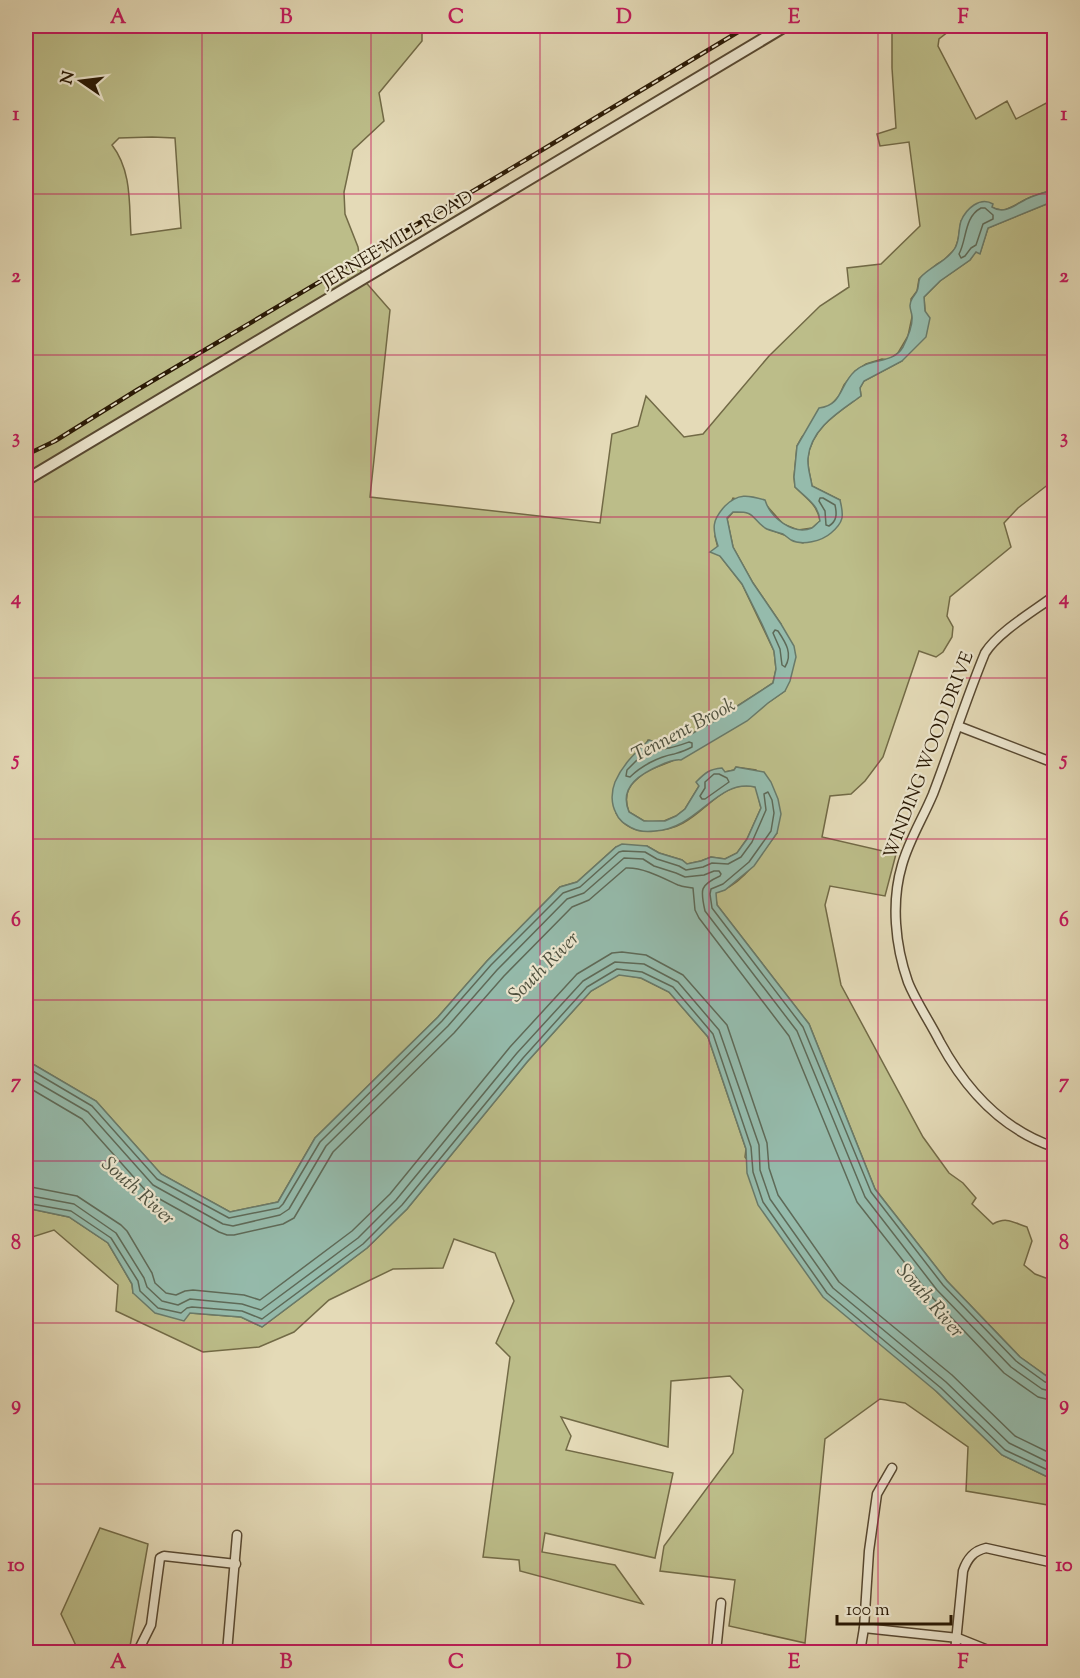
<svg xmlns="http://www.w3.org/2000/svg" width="1080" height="1678" font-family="'Sorts Mill Goudy',serif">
<rect width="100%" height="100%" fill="#e4dab7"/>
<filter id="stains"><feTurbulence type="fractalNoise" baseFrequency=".00333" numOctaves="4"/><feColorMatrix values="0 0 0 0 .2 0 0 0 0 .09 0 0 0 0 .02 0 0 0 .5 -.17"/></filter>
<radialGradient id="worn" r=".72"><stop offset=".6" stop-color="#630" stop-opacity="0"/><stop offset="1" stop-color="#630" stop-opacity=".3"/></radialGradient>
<!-- green -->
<g fill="#bcbd89" stroke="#726a46" stroke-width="1.5" fill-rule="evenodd">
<path d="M 26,26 L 422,26 L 422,41 L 379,93 L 384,121 L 353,150 L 344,192 L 345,214 L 358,247 L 362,278 L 390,310 L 370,497 L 600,523 L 612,434 L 638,426 L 646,396 L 684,437 L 703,434 L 769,356 L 820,306 L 849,287 L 847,268 L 881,264 L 920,226 L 909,142 L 880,146 L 877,134 L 896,128 L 892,68 L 892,26 L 951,26 L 953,28 L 939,39 L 938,46 L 976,119 L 1007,101 L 1016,119 L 1054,99 L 1054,190 C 1047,192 1039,194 1031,197 C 1017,202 1006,216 991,207 L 961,221 L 958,240 L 955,249 L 944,260 L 937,264 L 919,279 L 917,291 L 911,299 L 912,317 L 908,336 L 898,353 L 888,360 L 882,359 L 866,364 L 855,371 L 844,385 L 839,396 L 802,437 L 797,446 L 794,477 L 795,487 C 806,498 818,505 820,521 L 812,528 L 798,530 L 783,524 L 767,506 L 733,498 L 715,536 L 720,556 L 742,584 L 774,651 L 776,669 L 773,683 L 736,707 L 718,714 L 718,718 C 703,727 676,746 658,744 C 657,743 650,740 648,740 L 616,813 C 623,825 633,831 647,831 C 660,830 671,830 683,823 C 708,810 724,779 756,787 L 761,808 L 747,839 L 737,853 L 725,859 L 711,857 L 701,861 L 687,864 L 682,860 L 659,853 L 647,846 L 616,847 L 577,882 L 560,887 L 487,961 L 438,1017 L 315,1138 L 278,1202 L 230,1212 L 161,1174 L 96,1101 L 26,1060 ZM 152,137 L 175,138 L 181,228 L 131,235 C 129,204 132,171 112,145 L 119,138 Z"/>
<path d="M 1054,201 L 1054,480 L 1018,508 L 1004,523 L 1011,547 L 950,597 L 947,616 L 953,627 L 952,637 L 943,652 L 936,657 L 919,651 L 883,757 L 865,781 L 851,794 L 830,796 L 822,837 L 896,854 L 885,896 L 830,886 L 825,905 L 841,985 L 923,1137 L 949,1173 L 963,1183 L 976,1198 L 972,1204 L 993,1224 C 1007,1216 1014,1223 1027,1227 L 1032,1241 L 1024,1265 L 1035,1274 L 1054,1281 L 1054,1379 L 1048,1377 L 1020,1357 L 947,1281 L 875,1189 L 809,1024 L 717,905 L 715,893 C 744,885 760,855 777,833 L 756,770 L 736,767 L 734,770 L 725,772 L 699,786 L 685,809 L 676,816 L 664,821 L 649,822 L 644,821 L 629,812 C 624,799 626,788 637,779 C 649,767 664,766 678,758 C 715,737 751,715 785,691 L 781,624 L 753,583 L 733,547 L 727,519 L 733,512 L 746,512 L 756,517 L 766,528 L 787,536 L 792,540 L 803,543 L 840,500 L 812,486 C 811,478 807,467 808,458 C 811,428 839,412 861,396 L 860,388 L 864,381 L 902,361 L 925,311 L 924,297 L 940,281 L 970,260 L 976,251 L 980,253 L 988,228 Z"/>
<path d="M 619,974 L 641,978 L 669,992 L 708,1037 L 746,1149 L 745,1157 L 937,1392 L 1002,1455 L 1054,1480 L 1054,1506 L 966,1491 L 968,1447 L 905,1403 L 880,1399 L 825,1439 L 805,1643 L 729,1626 L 735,1580 L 660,1571 L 664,1546 L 733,1453 L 743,1390 L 730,1376 L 671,1381 L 668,1447 L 561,1417 L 571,1436 L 566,1450 L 673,1473 L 655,1558 L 545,1533 L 542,1552 L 615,1565 L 643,1604 L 520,1571 L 519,1560 L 483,1557 L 510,1357 L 496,1343 L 514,1301 L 495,1253 L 454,1239 L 443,1268 L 393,1269 L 329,1300 L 294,1332 L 259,1347 L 203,1352 L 116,1311 L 118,1285 L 54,1230 L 26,1239 L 26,1208 L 69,1217 L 108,1243 L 132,1284 L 133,1293 L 190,1313 L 241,1317 L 262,1327 L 367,1248 L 407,1209 L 527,1062 L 591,991 Z"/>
<path d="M 100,1528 L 148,1544 L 129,1652 L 79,1652 L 61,1614 Z"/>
</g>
<!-- water -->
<path fill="#95bbac" stroke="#697a69" stroke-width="1.5" d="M 1054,190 L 1054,201 L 988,228 L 980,254 L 976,252 L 970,260 L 940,281 L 924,297 L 925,311 L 930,318 L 926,337 L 902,361 L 864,381 L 860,388 L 861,396 C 839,412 811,428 808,458 C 807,467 811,478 812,486 L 840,500 C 844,516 844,522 831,533 C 822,541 802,546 791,540 C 788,538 786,536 783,534 C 778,532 770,531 765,528 C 750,517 756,511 733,512 L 727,518 L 733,547 L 753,583 L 781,624 L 794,646 L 796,657 L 790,681 L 785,691 L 768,703 L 747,721 L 681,760 C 674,759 669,762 663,764 C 642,773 618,786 629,812 L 644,821 L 665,821 L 676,816 L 685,809 L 699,786 L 696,782 C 705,773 709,769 722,768 L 725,772 L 734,770 L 736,767 L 764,772 L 771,782 L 778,799 L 781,814 L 777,833 L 754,866 L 725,890 L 716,893 L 717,905 L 809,1024 L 875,1189 L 947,1281 L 1020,1357 L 1048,1377 L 1054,1379 L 1054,1480 L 1002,1455 L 937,1392 L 823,1297 L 758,1205 L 747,1173 L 746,1149 L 708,1037 L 669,992 L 641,978 L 619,975 L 591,991 L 527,1062 L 407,1209 L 367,1248 L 262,1327 L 241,1317 L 190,1313 L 184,1321 L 155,1313 L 133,1293 L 132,1284 L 108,1243 L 69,1217 L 26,1208 L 26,1060 L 96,1101 L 161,1174 L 230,1212 L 278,1202 L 315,1138 L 438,1017 L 487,961 L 560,887 L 577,882 L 616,847 L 622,844 L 647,846 L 659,853 L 682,860 L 687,864 L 701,861 L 711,857 L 725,859 L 737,853 L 747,839 L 761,808 L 755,787 C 717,778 698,829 655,831 C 647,832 639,832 632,828 C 625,824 619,821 616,813 C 611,804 611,792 615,782 C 623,764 634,754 649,740 C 650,740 657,743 658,744 C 676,746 703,727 718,719 L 718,714 L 736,707 L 773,683 L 776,669 L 774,651 L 762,624 L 742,584 L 720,556 L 710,552 L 718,546 C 712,528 712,520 725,506 C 738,493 748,495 765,500 C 770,517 793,536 812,528 C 815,526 817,523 820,521 C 819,505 806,498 795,487 L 794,477 L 797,446 L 819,408 C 843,405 839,385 855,371 C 871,357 892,365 903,347 C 907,339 913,325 912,316 C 911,309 908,306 912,299 C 912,298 917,292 917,291 C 919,287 918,282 920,278 C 929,267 948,261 955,248 C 960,240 958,230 961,221 C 966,209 980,196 993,204 L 992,207 C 1006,216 1018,202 1031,197 C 1039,194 1047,192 1054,190 Z"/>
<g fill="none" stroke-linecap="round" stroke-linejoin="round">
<!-- shore -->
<g stroke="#5e6a58" stroke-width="1.5">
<path d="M 981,208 L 985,208 L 993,215 L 993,219 L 983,224 L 976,245 L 971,248 L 965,256 L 961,258 L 959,254 C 967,239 964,217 981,208 Z"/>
<path d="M 820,498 L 823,498 L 835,505 C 837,514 837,521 829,526 L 826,525 L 825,511 L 819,501 Z"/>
<path d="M 775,630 L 778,631 C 786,643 793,654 785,667 L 782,665 L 780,649 L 773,633 Z"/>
<path d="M 689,742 L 692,743 L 692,747 C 685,751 681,752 674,754 C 658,757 641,766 630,777 L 626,776 L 627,770 L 649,748 C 664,751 675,747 689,742 Z"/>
<path d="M 714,774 L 719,774 L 727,778 L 729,782 L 705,799 L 702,799 L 700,796 L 705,788 L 705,782 Z"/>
<path d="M 26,1067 L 92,1106 L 157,1179 L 229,1218 L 279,1208 L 283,1204 L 320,1142 L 442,1021 L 491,965 L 563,893 L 580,887 L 619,852 L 623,851 L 645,852 L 657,859 L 679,866 L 686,870 L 703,867 L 712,863 L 728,864 L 741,857 L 752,842 L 766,810 L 764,794 L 768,792 L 772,800 L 774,813 L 771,831 L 749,862 L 723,884 L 711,889 L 710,894 L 712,908 L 803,1027 L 871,1192 L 943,1285 L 1016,1361 L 1045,1382 L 1054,1384"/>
<path d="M 26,1076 L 88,1112 L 153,1185 L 223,1224 L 233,1226 L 280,1215 L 289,1209 L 326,1146 L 448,1026 L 497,970 L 567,899 L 584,893 L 624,858 L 643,859 L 654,866 L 676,873 L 685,877 L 704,875 L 714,871 L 719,871 L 721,874 L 720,876 C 700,885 700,889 705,911 L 797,1031 L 865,1197 L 937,1290 L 1011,1367 L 1042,1389 L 1054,1392"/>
<path d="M 26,1086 L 82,1119 L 147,1192 L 219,1232 L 227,1235 L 234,1235 L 283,1224 L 294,1218 L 333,1152 L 454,1033 L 504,976 L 572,907 L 589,900 L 626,868 C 643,867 663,878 678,885 C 683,887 689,887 693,888 L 695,910 L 699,918 L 789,1036 L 857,1202 L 930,1295 L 1004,1373 L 1038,1397 L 1054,1401"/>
<path d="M 26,1186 L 77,1196 L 121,1225 L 127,1231 L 152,1273 L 155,1283 L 166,1293 L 176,1295 L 185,1291 L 193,1290 L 244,1295 L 260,1300 L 352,1231 L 390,1194 L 510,1047 L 577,974 L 612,953 L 622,952 L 646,955 L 683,975 L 727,1025 L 767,1143 L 769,1168 L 778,1195 L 839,1282 L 952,1375 L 1015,1436 L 1054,1455"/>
<path d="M 26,1195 L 74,1204 L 116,1233 L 144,1278 L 147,1287 L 162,1301 L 178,1305 L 190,1299 L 242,1304 L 261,1310 L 358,1238 L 396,1200 L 517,1053 L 583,981 L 615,962 L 644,964 L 678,982 L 719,1030 L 759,1145 L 760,1170 L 770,1199 L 833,1288 L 946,1382 L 1009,1443 L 1054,1465"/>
<path d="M 26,1203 L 71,1211 L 111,1238 L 138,1281 L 140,1291 L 158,1308 L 181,1313 L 187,1308 L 192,1307 L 242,1311 L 262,1319 L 363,1244 L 402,1205 L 523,1058 L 587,987 L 617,969 L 642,972 L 673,987 L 713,1034 L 751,1147 L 753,1172 L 763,1202 L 827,1293 L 941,1388 L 1005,1450 L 1054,1473"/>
</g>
<defs>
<g id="minor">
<path d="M 1054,596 C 1034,611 998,632 985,653 C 966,699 951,747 933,794 C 923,818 909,840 902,865 C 891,902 895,945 908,982 C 916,1002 930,1022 940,1042 C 966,1090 1001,1129 1054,1147"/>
<path d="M 958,726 L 1054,763"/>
<path d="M 864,1628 L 958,1638 L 993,1652"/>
<path d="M 139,1652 L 140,1647 L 151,1625 L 160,1558 L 164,1556 L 236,1564"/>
<path d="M 227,1652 L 237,1535"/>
<path d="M 716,1652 L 721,1603"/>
<path d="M 860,1652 L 864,1628 L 869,1551 L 877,1494 L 892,1468"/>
<path d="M 955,1652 L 963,1571 C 967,1559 973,1551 986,1548 L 1054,1563"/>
</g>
<path id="tertiary" d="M 26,480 L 785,26"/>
</defs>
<!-- minor casing -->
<use href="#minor" stroke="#574831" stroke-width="11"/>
<!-- tertiary casing -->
<use href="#tertiary" stroke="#574831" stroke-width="14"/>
<!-- minor -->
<use href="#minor" stroke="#ede7d0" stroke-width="8"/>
<!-- tertiary -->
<use href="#tertiary" stroke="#ede7d0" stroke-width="10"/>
<defs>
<path id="rail" d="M 26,455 L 55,441 L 137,390 L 527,159 L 748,26"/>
</defs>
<!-- rail casing -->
<use href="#rail" stroke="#281804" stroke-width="4.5"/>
<!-- rail -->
<use href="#rail" stroke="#ede7d0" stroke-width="2" stroke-dasharray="7" stroke-linecap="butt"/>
</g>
<!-- grid -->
<path fill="none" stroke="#c2185b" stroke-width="1.5" stroke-opacity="0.55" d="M 202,26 L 202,1652M 371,26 L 371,1652M 540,26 L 540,1652M 709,26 L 709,1652M 878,26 L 878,1652M 26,194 L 1054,194M 26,355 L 1054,355M 26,517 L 1054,517M 26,678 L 1054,678M 26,839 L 1054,839M 26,1000 L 1054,1000M 26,1161 L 1054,1161M 26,1323 L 1054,1323M 26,1484 L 1054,1484"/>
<g text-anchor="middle" stroke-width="4.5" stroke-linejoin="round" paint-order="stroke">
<!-- street labels -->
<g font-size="18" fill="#281804" stroke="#ede7d0">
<text transform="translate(397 239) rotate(-31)" y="6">JERNEE MILL ROAD</text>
<text transform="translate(928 755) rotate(-69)" y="6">WINDING WOOD DRIVE</text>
</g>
<!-- water labels -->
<g font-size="20" font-style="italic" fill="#4e513f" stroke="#ede7d0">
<text transform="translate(683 729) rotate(-28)" y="7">Tennent Brook</text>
<text transform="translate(543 966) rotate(-45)" y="7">South River</text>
<text transform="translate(139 1190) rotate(42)" y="7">South River</text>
<text transform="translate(931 1300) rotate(49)" y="7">South River</text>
</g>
</g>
<!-- margin -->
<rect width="1080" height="1678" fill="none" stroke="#e4dab7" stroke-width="66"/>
<!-- north arrow -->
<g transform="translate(81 81) rotate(284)" stroke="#ede7d0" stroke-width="4.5" paint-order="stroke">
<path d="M0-4.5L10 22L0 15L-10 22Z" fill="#281804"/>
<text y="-9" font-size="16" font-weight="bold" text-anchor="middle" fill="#281804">N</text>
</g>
<!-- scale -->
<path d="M837 1615v9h114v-9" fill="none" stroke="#281804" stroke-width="3"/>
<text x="846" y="1615" font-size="18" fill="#281804" stroke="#ede7d0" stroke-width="4.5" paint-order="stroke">100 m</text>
<rect x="33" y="33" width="1014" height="1612" fill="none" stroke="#c2185b" stroke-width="2"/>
<g font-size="20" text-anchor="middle" font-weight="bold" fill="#c2185b">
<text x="118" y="23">A</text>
<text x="286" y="23">B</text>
<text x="456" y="23">C</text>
<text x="624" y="23">D</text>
<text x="794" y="23">E</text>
<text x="963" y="23">F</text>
<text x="16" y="120">1</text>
<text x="1064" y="120">1</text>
<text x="16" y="282">2</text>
<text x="1064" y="282">2</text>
<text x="16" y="443">3</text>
<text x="1064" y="443">3</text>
<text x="16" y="604">4</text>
<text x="1064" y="604">4</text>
<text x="16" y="765">5</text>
<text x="1064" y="765">5</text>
<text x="16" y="926">6</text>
<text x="1064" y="926">6</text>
<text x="16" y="1088">7</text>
<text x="1064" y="1088">7</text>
<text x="16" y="1249">8</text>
<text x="1064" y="1249">8</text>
<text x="16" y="1410">9</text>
<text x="1064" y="1410">9</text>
<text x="16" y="1571">10</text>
<text x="1064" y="1571">10</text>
<text x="118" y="1668">A</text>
<text x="286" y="1668">B</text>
<text x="456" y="1668">C</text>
<text x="624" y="1668">D</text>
<text x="794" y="1668">E</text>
<text x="963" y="1668">F</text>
</g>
<rect width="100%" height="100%" filter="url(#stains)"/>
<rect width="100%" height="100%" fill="url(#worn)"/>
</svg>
